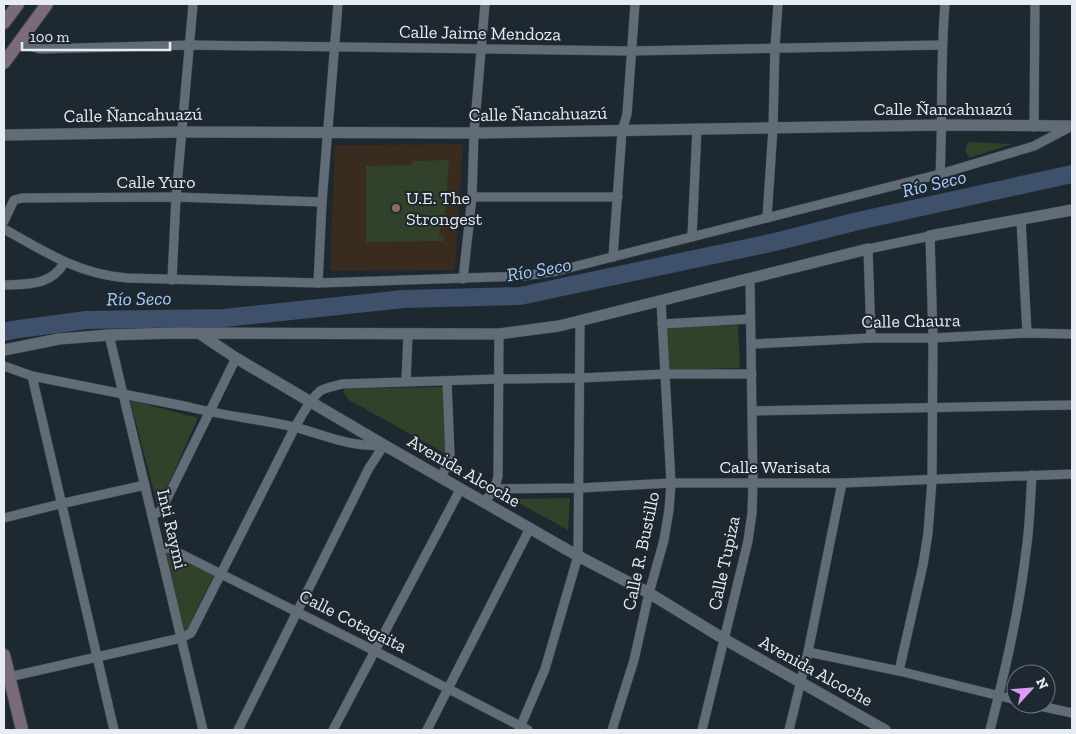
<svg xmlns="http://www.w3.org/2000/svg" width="1076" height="734" font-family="'Zilla Slab',serif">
<rect width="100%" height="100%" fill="#1e2831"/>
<!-- education -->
<path fill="#392b1e" d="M 463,144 L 455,270 L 330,271 L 335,145 Z"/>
<!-- green -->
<g fill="#31412a">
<path d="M 968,142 L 1012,144 L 969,158 L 965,150 Z"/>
<path d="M 449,160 L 444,228 L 441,227 L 439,236 L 444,237 L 444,241 L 366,242 L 366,166 L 411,165 L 413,161 Z"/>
<path d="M 738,325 L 740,368 L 668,370 L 666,328 Z"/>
<path d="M 444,387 L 446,454 L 349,400 L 343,392 L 346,389 Z"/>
<path d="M 130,400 L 198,418 L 158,507 Z"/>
<path d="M 570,498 L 568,530 L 512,499 Z"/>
<path d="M 165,550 L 214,575 L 185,634 Z"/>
</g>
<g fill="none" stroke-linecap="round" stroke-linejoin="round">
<!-- river -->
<path stroke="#3e506a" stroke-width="18" d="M 4,332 L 12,330 L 86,320 L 224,318 L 404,299 L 520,296 L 775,242 L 858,221 L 1072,174"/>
<defs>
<g id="minor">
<path d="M 19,43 L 40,49 L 190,45 L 630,51 L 941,45"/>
<path d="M 1034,127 L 1035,4"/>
<path d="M 940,174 C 943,117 940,61 945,4"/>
<path d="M 472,197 L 618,197"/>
<path d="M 767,218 L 773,128 L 775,47 L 778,4"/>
<path d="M 1021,220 L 1027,333"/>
<path d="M 4,221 L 14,200 L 22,198 L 176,197 L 322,202"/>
<path d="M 4,229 C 45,252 78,274 127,278 L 318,283 L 524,276 L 557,271 L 940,174 L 1034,146 L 1070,127"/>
<path d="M 692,237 L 697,128"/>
<path d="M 613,257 L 622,131 L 627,114 L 635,4"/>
<path d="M 463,279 L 472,197 L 474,133 L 485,4"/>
<path d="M 172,280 L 176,197 L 193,4"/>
<path d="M 318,283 L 322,202 L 338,4"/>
<path d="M 4,285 C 27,284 51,286 64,263"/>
<path d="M 662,324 L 750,319"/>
<path d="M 109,335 L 203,730"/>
<path d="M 871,338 L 868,249 L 930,236 L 933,338 L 932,480 L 928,533 L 923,565 L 899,671"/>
<path d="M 752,344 L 871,338 L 933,338 L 1027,333 L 1072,334"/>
<path d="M 4,366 L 32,376 L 189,407 C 224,416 260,419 294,427 C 326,435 350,448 384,445"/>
<path d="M 32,376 L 114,730"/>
<path d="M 406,382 L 408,334"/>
<path d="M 753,411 L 1072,405"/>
<path d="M 441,477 L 449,461 L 450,456 L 447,381"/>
<path d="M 495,489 L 498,476 L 499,334"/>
<path d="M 484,502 L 495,489 L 580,488 L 671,483 L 842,483 L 1072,474"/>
<path d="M 152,515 L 159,512 L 162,509 L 236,358"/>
<path d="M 4,518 L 60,504 L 145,485"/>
<path d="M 160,549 L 169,548 L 375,651 L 528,730"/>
<path d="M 808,652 L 899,671 L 1016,700"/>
<path d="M 9,677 L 181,638 L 191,633 L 295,427 C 302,416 309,400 320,391 C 326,387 335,386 342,384 L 498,379 L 580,378 L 666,374 L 752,374"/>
<path d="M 1031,704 L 1072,713"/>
<path d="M 238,730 L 369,468 L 384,445"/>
<path d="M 333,730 L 461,488"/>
<path d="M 427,730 L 530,528"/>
<path d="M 519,730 L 545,669 L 578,556 L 580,321"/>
<path d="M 612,730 L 634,660 L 649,593 L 664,540 L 669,510 L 671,483 L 661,301"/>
<path d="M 702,730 L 748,541 L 752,513 L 753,483 L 750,279"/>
<path d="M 789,730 L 808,652 L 842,483"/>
<path d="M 990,730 C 1005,671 1019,612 1026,551 C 1030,526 1030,501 1032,475"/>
</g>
<g id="tertiary">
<path d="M 4,135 L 182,132 L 474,133 L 942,125 L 1072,126"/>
<path d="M 930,236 L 1072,210"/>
<path d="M 200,334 L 236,358 L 384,445 L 578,556 L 649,593 L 724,639 L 885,730"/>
<path d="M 4,350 L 59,339 L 109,335 L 175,333 L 499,334 L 559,326 L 868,249"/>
</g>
<g id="secondary">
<path d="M 4,23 L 18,4"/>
<path d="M 4,63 L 47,4"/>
<path d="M 4,655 L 22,730"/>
</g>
</defs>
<!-- minor casing -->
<use href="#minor" stroke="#3d454d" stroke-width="10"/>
<!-- tertiary casing -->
<use href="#tertiary" stroke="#3d454d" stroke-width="12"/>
<!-- secondary casing -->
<use href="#secondary" stroke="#3d454d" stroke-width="14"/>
<!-- minor -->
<use href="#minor" stroke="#616c77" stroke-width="9"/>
<!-- tertiary -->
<use href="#tertiary" stroke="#616c77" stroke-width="11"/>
<!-- secondary -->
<use href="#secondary" stroke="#7a6b78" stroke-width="12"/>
</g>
<!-- markers -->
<circle fill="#8d6e63" stroke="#1e2831" stroke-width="2" cx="396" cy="208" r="5"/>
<g text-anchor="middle" stroke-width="4" stroke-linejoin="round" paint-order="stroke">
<!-- street labels -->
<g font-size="18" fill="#e6ecf2" stroke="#1e2831">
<text transform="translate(480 33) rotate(1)" y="6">Calle Jaime Mendoza</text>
<text x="943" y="115">Calle Ñancahuazú</text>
<text transform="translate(538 114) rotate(-1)" y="6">Calle Ñancahuazú</text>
<text transform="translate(133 115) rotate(-1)" y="6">Calle Ñancahuazú</text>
<text x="156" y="188">Calle Yuro</text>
<text transform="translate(911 321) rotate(-1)" y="6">Calle Chaura</text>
<text x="775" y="473">Calle Warisata</text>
<text transform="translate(464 471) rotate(30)" y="6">Avenida Alcoche</text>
<text transform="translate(172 529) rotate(77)" y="6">Inti Raymi</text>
<text transform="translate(641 551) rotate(-78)" y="6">Calle R. Bustillo</text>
<text transform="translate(724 563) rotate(-78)" y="6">Calle Tupiza</text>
<text transform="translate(353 621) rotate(27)" y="6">Calle Cotagaita</text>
<text transform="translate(816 671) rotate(29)" y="6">Avenida Alcoche</text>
</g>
<!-- poi labels -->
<g font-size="18" fill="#e6ecf2" stroke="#1e2831" text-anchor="start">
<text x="406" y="204">U.E. The<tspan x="406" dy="21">Strongest</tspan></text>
</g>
<!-- water labels -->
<g font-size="19" font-style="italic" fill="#a9ccfe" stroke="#1e2831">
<text transform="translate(934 183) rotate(-13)" y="7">Río Seco</text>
<text transform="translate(539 269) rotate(-10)" y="7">Río Seco</text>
<text transform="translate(139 298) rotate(-1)" y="7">Río Seco</text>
</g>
</g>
<!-- border -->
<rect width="1076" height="734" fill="none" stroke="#e6ecf2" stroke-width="10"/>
<!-- north arrow -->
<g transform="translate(1031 689) rotate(64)"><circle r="24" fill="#1e2831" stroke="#6e767e"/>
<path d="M0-4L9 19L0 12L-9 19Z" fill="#da9af6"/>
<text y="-8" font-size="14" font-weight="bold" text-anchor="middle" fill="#e6ecf2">N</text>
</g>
<!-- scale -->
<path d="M22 42v8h148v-8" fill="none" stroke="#e6ecf2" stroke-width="2.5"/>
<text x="30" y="42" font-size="15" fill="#e6ecf2" stroke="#1e2831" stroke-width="4" paint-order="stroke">100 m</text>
</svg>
